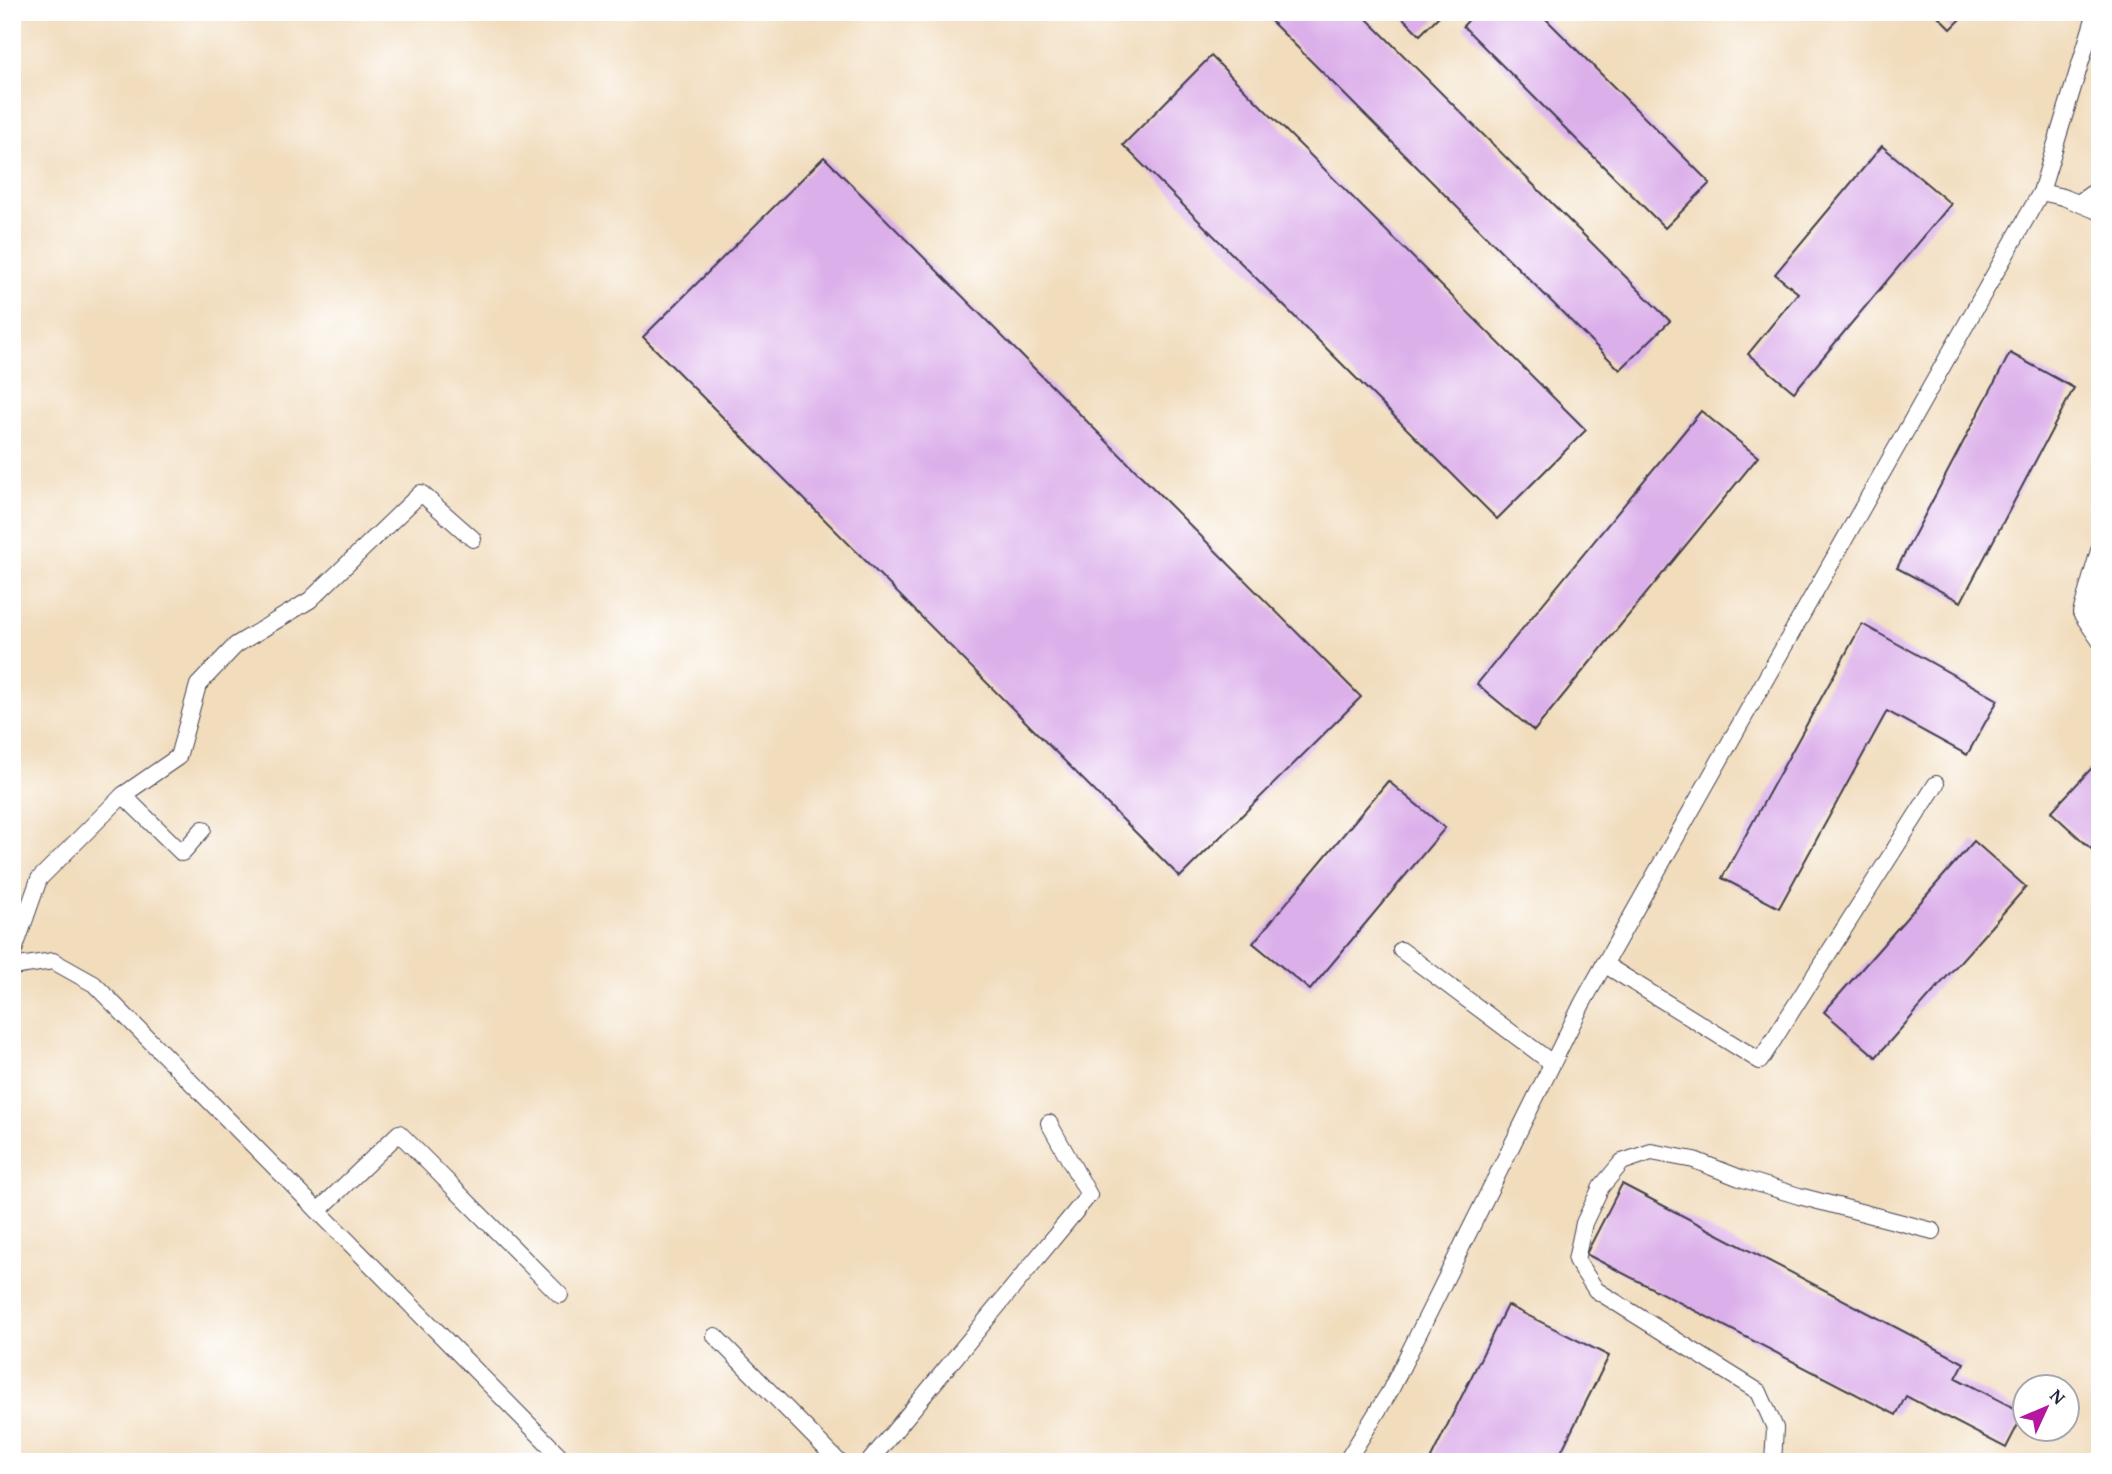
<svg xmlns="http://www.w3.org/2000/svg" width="2112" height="1474" font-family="'Gentium Book Plus',serif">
<rect width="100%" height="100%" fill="#fff"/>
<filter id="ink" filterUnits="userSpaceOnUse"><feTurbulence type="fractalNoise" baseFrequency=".0143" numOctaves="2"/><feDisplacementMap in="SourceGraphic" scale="14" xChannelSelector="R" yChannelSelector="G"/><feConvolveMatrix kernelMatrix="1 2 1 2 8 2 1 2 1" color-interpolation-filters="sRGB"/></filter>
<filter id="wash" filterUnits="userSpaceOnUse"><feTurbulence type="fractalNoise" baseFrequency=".00686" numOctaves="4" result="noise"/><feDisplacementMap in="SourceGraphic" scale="28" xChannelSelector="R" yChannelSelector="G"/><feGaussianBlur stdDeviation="1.57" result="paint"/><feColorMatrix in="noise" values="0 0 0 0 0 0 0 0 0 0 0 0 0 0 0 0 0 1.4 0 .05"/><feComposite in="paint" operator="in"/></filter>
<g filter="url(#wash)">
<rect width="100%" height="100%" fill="#f1dcbc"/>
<g id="blocks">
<!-- building -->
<g fill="#dbafea">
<path d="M 1262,12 L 1360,12 L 1670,321 L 1620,370 Z"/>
<path d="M 1397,12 L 1443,12 L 1420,35 Z"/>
<path d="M 1476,12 L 1539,12 L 1710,183 L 1665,228 L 1463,26 Z"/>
<path d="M 1934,12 L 1968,12 L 1951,29 Z"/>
<path d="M 1211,56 L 1586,430 L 1497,519 L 1123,145 Z"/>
<path d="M 1882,146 L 1951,204 L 1794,392 L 1748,354 L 1798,293 L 1775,274 Z"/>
<path d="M 824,157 L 1361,697 L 1180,877 L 643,337 Z"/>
<path d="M 2010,353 L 2074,388 L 1961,602 L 1897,568 Z"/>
<path d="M 1701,411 L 1758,457 L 1534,731 L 1477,684 Z"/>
<path d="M 1862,624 L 1998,700 L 1967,755 L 1887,711 L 1779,908 L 1722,878 Z"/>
<path d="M 2100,759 L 2100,857 L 2051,812 Z"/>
<path d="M 1388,781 L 1445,828 L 1310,990 L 1253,943 Z"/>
<path d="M 1974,841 L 2026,887 L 1876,1057 L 1824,1012 Z"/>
<path d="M 1622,1184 L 1964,1363 L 1956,1378 L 2024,1413 L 2006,1448 L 1906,1396 L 1896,1415 L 1586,1254 Z"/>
<path d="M 1507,1305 L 1609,1356 L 1556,1462 L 1429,1462 Z"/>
</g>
</g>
</g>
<g filter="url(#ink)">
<use href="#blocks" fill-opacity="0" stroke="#413e4e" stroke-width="2"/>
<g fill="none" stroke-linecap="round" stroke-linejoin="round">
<defs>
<g id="service">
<path d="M 2041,192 L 2063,197 L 2100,212"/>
<path d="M 2078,203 L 2100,188"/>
<path d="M 2100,547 L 2081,613 L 2100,641"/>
<path d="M 123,795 L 178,757 L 198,685 L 236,645 L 310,600 L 421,493 L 473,539"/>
<path d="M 1401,950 L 1552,1063"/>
<path d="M 12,956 L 39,879 L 123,795 L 182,853 L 203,829"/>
<path d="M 1604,964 L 1760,1061 L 1936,784"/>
<path d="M 12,967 L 53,961 L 94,984 L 566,1462"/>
<path d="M 318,1211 L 399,1133 L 560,1295"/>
<path d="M 715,1336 L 839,1462"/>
<path d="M 869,1462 L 1089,1195 L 1049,1123"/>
<path d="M 1346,1462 L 1390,1391 L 1583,1002 L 2041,192 L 2096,12"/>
<path d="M 1773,1462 L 1775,1428 L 1759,1392 L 1596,1290 L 1576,1260 L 1584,1223 L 1601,1187 L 1622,1162 L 1651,1152 L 1694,1160 L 1740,1178 L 1799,1196 L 1933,1231"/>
</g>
</defs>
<!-- service casing -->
<use href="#service" stroke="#413e4e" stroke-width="18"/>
<!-- service -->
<use href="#service" stroke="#fff" stroke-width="16"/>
</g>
</g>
<!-- margin -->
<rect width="2112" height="1474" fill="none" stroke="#fff" stroke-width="42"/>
<!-- north arrow -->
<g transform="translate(2046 1408) rotate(46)"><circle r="33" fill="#ffffff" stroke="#a7a7b1" stroke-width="2"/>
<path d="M0-5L12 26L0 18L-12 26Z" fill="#b5179e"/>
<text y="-10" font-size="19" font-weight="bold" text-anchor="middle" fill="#22223b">N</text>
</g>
</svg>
